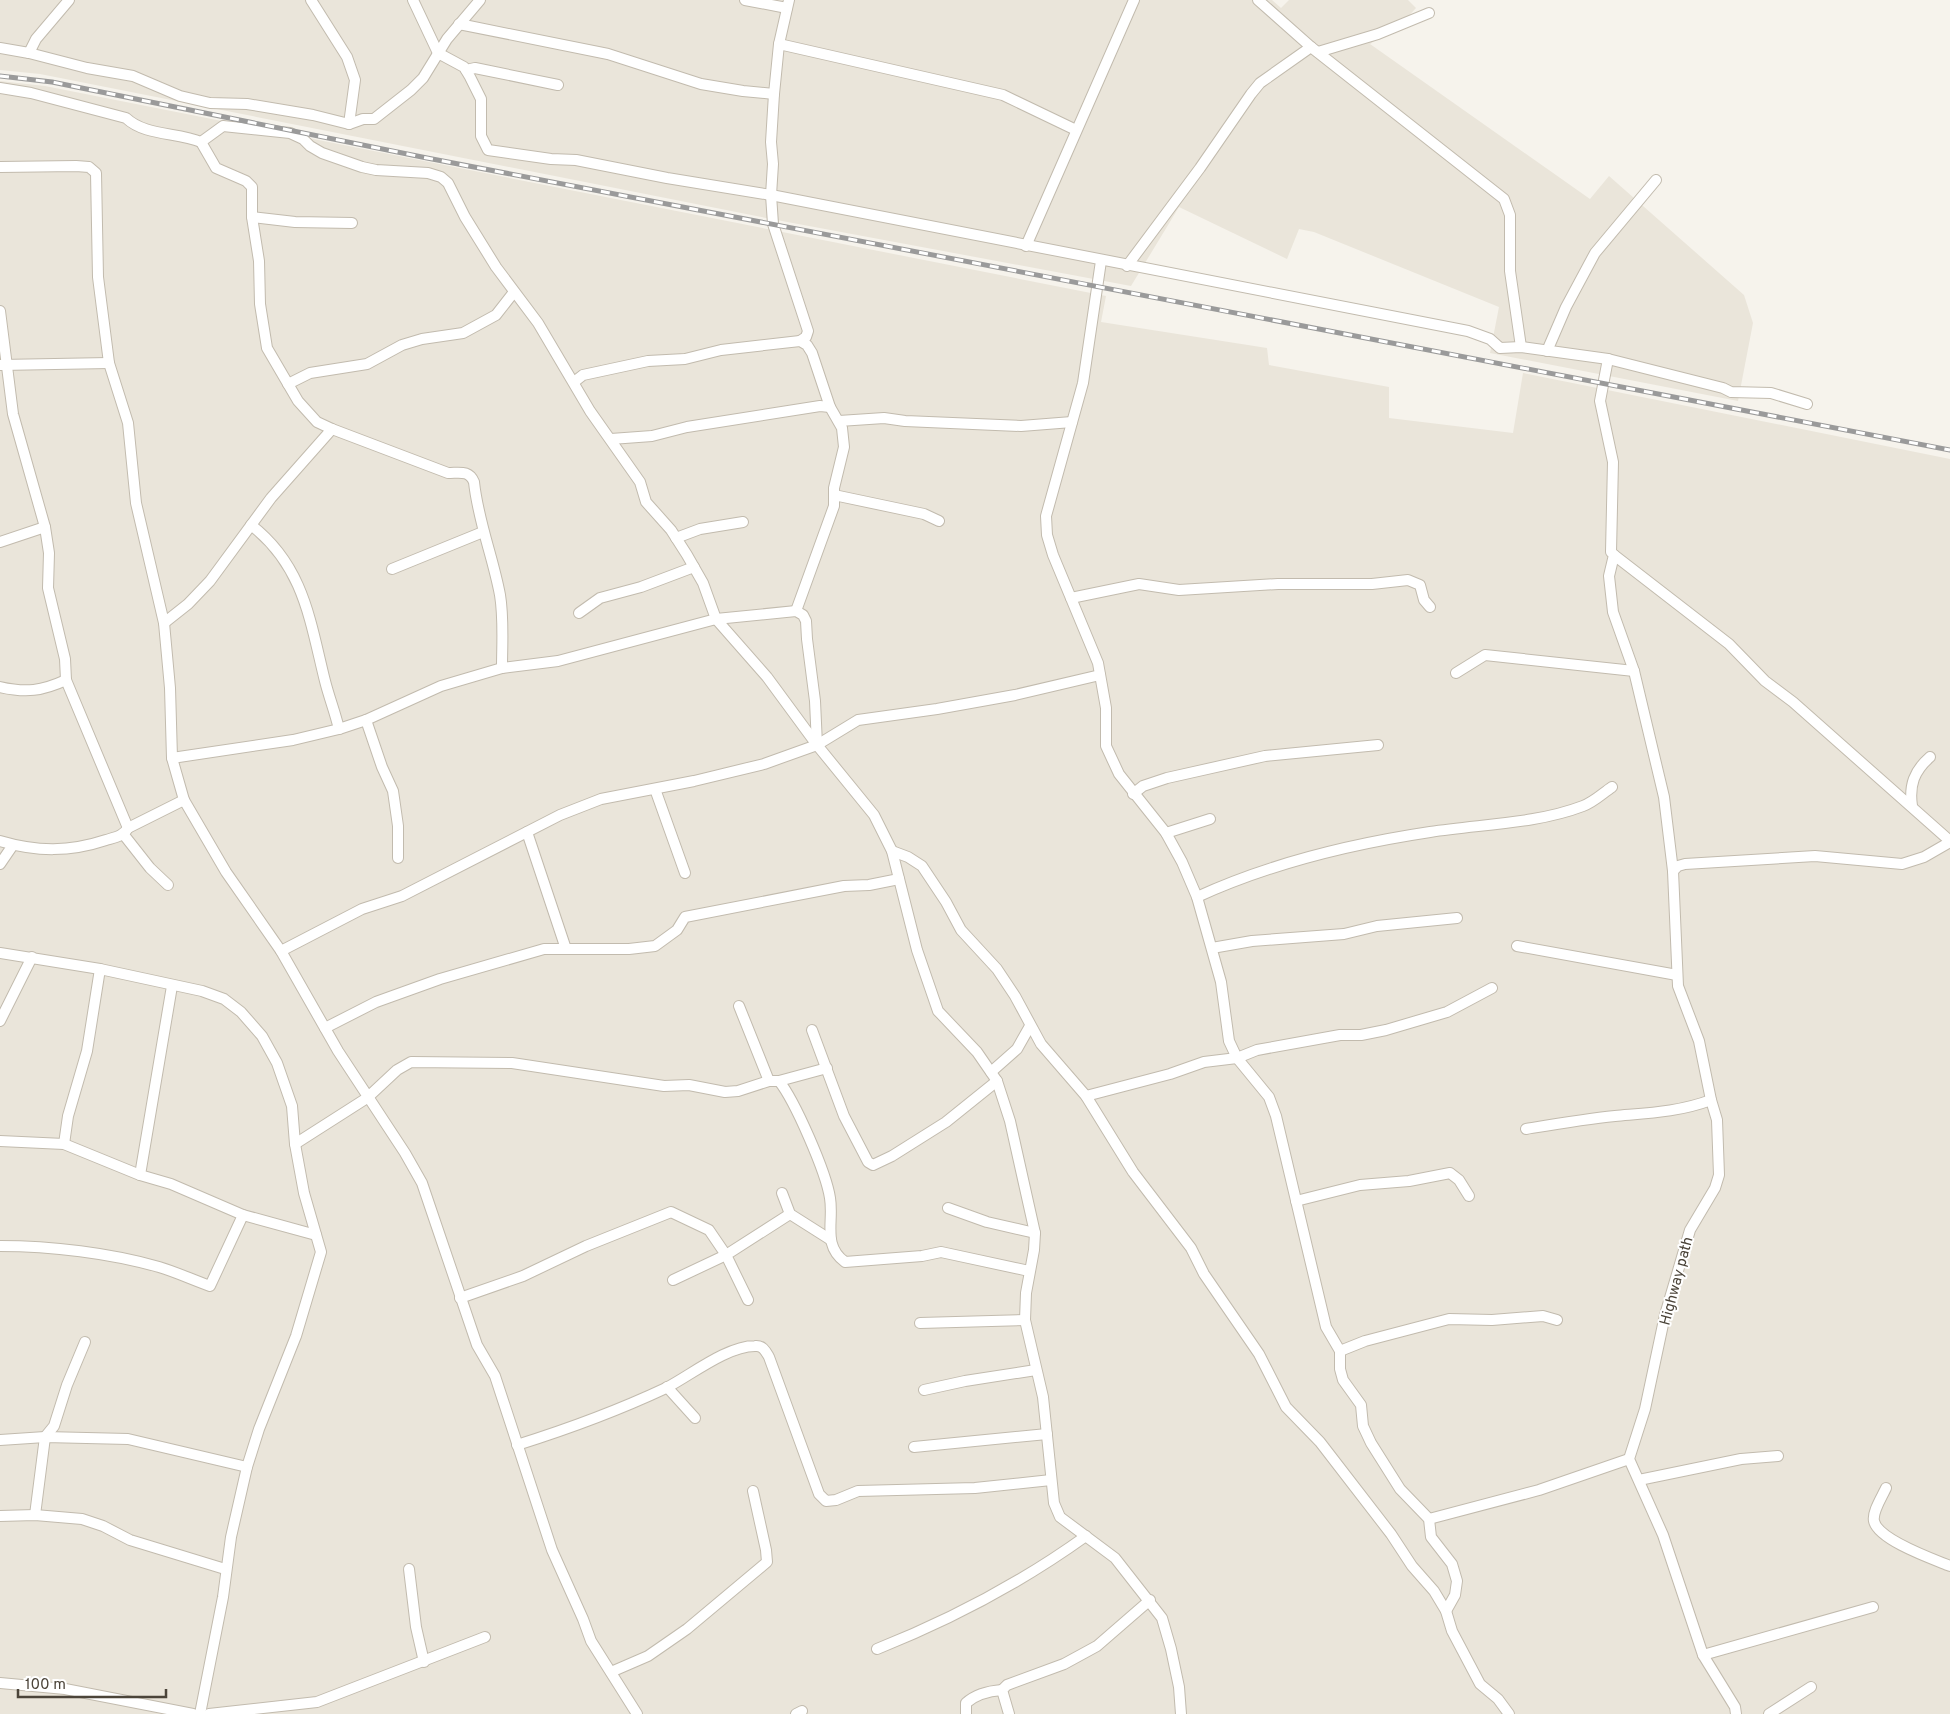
<svg xmlns="http://www.w3.org/2000/svg" width="1950" height="1714" font-family="Overpass,sans-serif">
<rect width="100%" height="100%" fill="#f6f3ec"/>
<!-- residential -->
<g fill="#eae5da">
<path d="M 0,0 L 1272,0 L 1281,8 L 1289,0 L 1408,0 L 1416,8 L 1404,21 L 1370,44 L 1590,199 L 1609,176 L 1744,295 L 1753,323 L 1738,401 L 1490,353 L 1499,307 L 1314,232 L 1299,229 L 1287,259 L 1179,207 L 1131,286 L 766,218 L 40,74 L 0,70 Z"/>
<path d="M 0,81 L 45,86 L 1106,296 L 1101,322 L 1267,348 L 1269,365 L 1389,387 L 1389,418 L 1513,433 L 1523,373 L 1950,459 L 1950,1714 L 0,1714 Z"/>
</g>
<g fill="none" stroke-linecap="round" stroke-linejoin="round">
<defs>
<g id="minor">
<path d="M 311,0 L 347,57 L 355,80 L 349,124"/>
<path d="M 413,0 L 438,53 L 464,67 L 470,77 L 481,99 L 481,136 L 488,150 L 551,159 L 576,160 L 667,178 L 771,195 L 1468,331 L 1490,339 L 1500,348 L 1521,347 L 1608,359 L 1723,388 L 1731,392 L 1771,393 L 1807,404"/>
<path d="M 745,0 L 787,8"/>
<path d="M 789,0 L 779,44 L 774,94 L 771,142 L 773,164 L 771,195 L 773,224 L 808,331 L 806,337 L 800,341"/>
<path d="M 1258,0 L 1311,47 L 1504,199 L 1510,215 L 1510,271 L 1521,347"/>
<path d="M 459,24 L 608,54 L 701,84 L 743,91 L 774,94"/>
<path d="M 779,44 L 1003,95 L 1076,130"/>
<path d="M 0,48 L 29,53 L 87,68 L 133,76 L 180,96 L 210,103 L 247,104 L 313,115 L 349,124 L 363,119 L 374,119 L 411,90 L 423,78 L 447,39 L 480,0"/>
<path d="M 1318,52 L 1378,34 L 1429,13"/>
<path d="M 29,53 L 36,39 L 69,0"/>
<path d="M 466,70 L 475,68 L 558,85"/>
<path d="M 0,88 L 31,93 L 126,118 C 145,136 177,132 201,142 L 223,126 L 290,133 L 303,139 L 310,146 L 322,153 L 362,167 L 376,170 L 428,173 L 441,177 L 448,183 L 465,217 L 496,267 L 538,323 L 590,411 L 640,482 L 646,502 L 671,530 L 687,555 L 703,583 L 716,619 L 767,677 L 817,745 L 874,815 L 892,851 L 917,950 L 938,1011 L 977,1052 L 997,1081 L 1010,1121 L 1035,1233 L 1034,1250 L 1026,1293 L 1025,1320 L 1043,1397 L 1054,1503 L 1060,1517 L 1115,1558 L 1162,1618 L 1171,1649 L 1179,1687 L 1181,1714"/>
<path d="M 201,142 L 216,168 L 246,181 L 252,187 L 252,217 L 259,261 L 260,304 L 267,348 L 298,401 L 317,422 L 332,429 L 448,473 C 460,473 469,470 474,482 C 478,521 493,557 500,595 C 504,619 502,644 502,668"/>
<path d="M 0,167 L 76,166 L 89,167 L 96,173 L 98,277 L 109,363 L 128,423 L 136,503 L 164,623 L 170,688 L 172,758 L 184,800 L 226,872 L 281,951 L 338,1051 L 405,1153 L 422,1183 L 477,1345 L 495,1376 L 552,1550 L 583,1619 L 591,1641 L 637,1714"/>
<path d="M 252,217 L 295,222 L 352,223"/>
<path d="M 1026,246 L 1134,0"/>
<path d="M 1101,261 L 1083,383 L 1046,516 L 1047,535 L 1053,555 L 1098,663 L 1106,708 L 1106,746 L 1119,774 L 1166,833 L 1182,862 L 1197,897 L 1221,982 L 1229,1041 L 1237,1058 L 1269,1097 L 1276,1116 L 1326,1327 L 1340,1351 L 1340,1369 L 1343,1380 L 1361,1405 L 1363,1426 L 1371,1443 L 1400,1489 L 1429,1519 L 1431,1537 L 1452,1564 L 1457,1581 L 1455,1595 L 1446,1611"/>
<path d="M 1127,266 L 1200,168 L 1251,94 L 1260,83 L 1311,47"/>
<path d="M 0,311 L 13,414 L 45,527 L 49,553 L 48,588 L 65,659 L 66,680 L 128,828"/>
<path d="M 1547,351 L 1566,307 L 1595,253 L 1656,180"/>
<path d="M 1608,359 L 1600,401 L 1613,462 L 1611,552 L 1614,555 L 1609,576 L 1613,612 L 1634,671 L 1664,797 L 1673,871 L 1678,986 L 1699,1041 L 1711,1100 L 1717,1120 L 1719,1175 L 1715,1188 L 1690,1230 L 1665,1315 L 1645,1409 L 1629,1459 L 1663,1535 L 1703,1655 L 1735,1707 L 1736,1714"/>
<path d="M 1,365 L 109,363"/>
<path d="M 574,382 L 583,375 L 648,361 L 685,359 L 721,350 L 800,341 L 807,345 L 812,353 L 830,407 L 842,428 L 844,447 L 834,488 L 834,506 L 796,611"/>
<path d="M 288,384 L 310,373 L 367,364 L 402,345 L 422,339 L 463,333 L 496,315 L 514,292"/>
<path d="M 839,421 L 884,418 L 905,421 L 1021,426 L 1072,422"/>
<path d="M 611,439 L 652,436 L 687,427 L 820,406 L 830,407"/>
<path d="M 834,495 L 924,514 L 939,521"/>
<path d="M 251,525 C 304,566 310,621 325,681 C 329,697 335,712 339,729"/>
<path d="M 676,538 L 700,529 L 743,522"/>
<path d="M 0,542 L 45,527"/>
<path d="M 1614,555 L 1729,644 L 1765,681 L 1793,702 L 1950,841"/>
<path d="M 392,569 L 483,532"/>
<path d="M 1071,598 L 1139,584 L 1179,590 L 1278,584 L 1372,584 L 1408,580 L 1420,585 L 1424,600 L 1430,607"/>
<path d="M 579,613 L 600,598 L 641,587 L 694,567"/>
<path d="M 164,623 L 188,604 L 210,581 L 271,498 L 332,429"/>
<path d="M 1456,673 L 1485,655 L 1634,671"/>
<path d="M 0,687 C 26,693 42,691 66,680"/>
<path d="M 366,720 L 382,767 L 393,791 L 398,826 L 398,858"/>
<path d="M 172,758 L 293,740 L 339,729 L 366,720 L 441,686 L 502,668 L 558,661 L 716,619 L 796,611 L 803,615 L 806,621 L 807,639 L 815,701 L 817,745"/>
<path d="M 655,789 L 685,873"/>
<path d="M 1133,794 L 1143,786 L 1167,778 L 1265,756 L 1378,745"/>
<path d="M 1912,806 C 1909,785 1914,771 1930,757"/>
<path d="M 527,832 L 566,949"/>
<path d="M 1166,833 L 1210,819"/>
<path d="M 124,835 L 150,868 L 168,885"/>
<path d="M 0,841 C 37,852 70,852 106,840 C 116,837 123,836 128,828 L 184,800"/>
<path d="M 892,851 L 908,857 L 922,866 L 946,902 L 961,930 L 997,969 L 1015,996 L 1041,1044 L 1086,1096 L 1133,1172 L 1191,1248 L 1204,1274 L 1259,1354 L 1286,1407 L 1320,1442 L 1391,1534 L 1412,1566 L 1434,1591 L 1446,1611 L 1452,1631 L 1480,1684 L 1498,1699 L 1509,1714"/>
<path d="M 0,864 L 13,845"/>
<path d="M 1673,871 L 1678,866 L 1685,864 L 1815,856 L 1902,864 L 1924,857 L 1950,842"/>
<path d="M 1197,897 C 1271,863 1350,844 1430,832 C 1481,824 1536,824 1583,806 C 1594,802 1603,793 1612,787"/>
<path d="M 1517,946 L 1677,975"/>
<path d="M 1212,948 L 1252,941 L 1344,934 L 1377,926 L 1457,918"/>
<path d="M 281,951 L 362,909 L 402,896 L 560,815 L 601,799 L 694,781 L 764,764 L 817,745 L 858,720 L 937,709 L 1015,695 L 1100,675"/>
<path d="M 0,953 L 100,969 L 202,991 L 224,999 L 241,1012 L 262,1036 L 277,1063 L 292,1106 L 295,1144 L 304,1193 L 321,1252 L 296,1336 L 259,1429 L 247,1467 L 231,1537 L 223,1597 L 200,1714"/>
<path d="M 739,1006 L 769,1081"/>
<path d="M 0,1021 L 32,957"/>
<path d="M 325,1028 L 376,1002 L 440,979 L 544,949 L 629,949 L 655,946 L 677,930 L 685,917 L 844,886 L 869,885 L 899,879"/>
<path d="M 812,1030 L 844,1116 L 868,1162 L 873,1165 L 892,1156 L 946,1122 L 997,1081"/>
<path d="M 991,1072 L 1017,1049 L 1030,1026"/>
<path d="M 779,1081 L 827,1068"/>
<path d="M 1086,1096 L 1170,1074 L 1204,1062 L 1237,1058 L 1257,1050 L 1340,1035 L 1361,1035 L 1386,1030 L 1447,1012 L 1492,988"/>
<path d="M 1526,1129 C 1556,1124 1585,1119 1615,1116 C 1648,1113 1679,1112 1711,1100"/>
<path d="M 0,1141 L 64,1144 L 140,1175 L 171,1184 L 243,1215"/>
<path d="M 64,1144 L 68,1116 L 87,1051 L 100,969"/>
<path d="M 295,1144 L 367,1098 L 397,1070 L 411,1062 L 512,1063 L 664,1086 L 689,1085 L 725,1092 L 738,1091 L 769,1081 L 779,1081 C 795,1101 826,1172 830,1198 C 834,1222 822,1245 845,1262 L 922,1256 L 941,1252 L 1029,1271"/>
<path d="M 140,1175 L 172,986"/>
<path d="M 782,1193 L 790,1214 L 831,1240"/>
<path d="M 1296,1201 L 1360,1185 L 1409,1181 L 1450,1173 L 1459,1180 L 1469,1196"/>
<path d="M 948,1208 L 987,1222 L 1035,1233"/>
<path d="M 0,1246 C 51,1246 110,1253 159,1267 C 176,1272 193,1280 210,1286 L 243,1215 L 316,1235"/>
<path d="M 460,1298 L 523,1276 L 586,1246 L 671,1212 L 709,1230 L 726,1255 L 673,1280"/>
<path d="M 748,1300 L 726,1255 L 790,1214"/>
<path d="M 920,1323 L 1025,1320"/>
<path d="M 1340,1351 L 1365,1341 L 1449,1319 L 1492,1320 L 1543,1316 L 1557,1320"/>
<path d="M 667,1387 L 695,1418"/>
<path d="M 924,1390 L 965,1381 L 1036,1370"/>
<path d="M 0,1440 L 45,1437 L 128,1439 L 247,1467"/>
<path d="M 517,1445 C 568,1429 617,1411 666,1388 C 691,1375 727,1346 755,1346 C 763,1345 766,1352 769,1357 L 819,1494 L 826,1501 L 836,1500 L 858,1491 L 975,1488 L 1051,1480"/>
<path d="M 914,1447 L 1047,1434"/>
<path d="M 1639,1480 L 1741,1459 L 1778,1456"/>
<path d="M 1886,1488 C 1882,1497 1872,1512 1874,1521 C 1878,1540 1933,1559 1950,1566"/>
<path d="M 35,1515 L 45,1437 L 54,1426 L 67,1385 L 85,1342"/>
<path d="M 0,1516 L 35,1515 L 82,1519 L 103,1526 L 130,1540 L 225,1569"/>
<path d="M 1429,1519 L 1539,1490 L 1629,1459"/>
<path d="M 409,1569 L 416,1627 L 424,1662"/>
<path d="M 877,1649 C 950,1620 1022,1582 1086,1536"/>
<path d="M 1703,1655 L 1873,1607"/>
<path d="M 611,1672 L 648,1656 L 687,1629 L 767,1562 L 766,1550 L 753,1491"/>
<path d="M 0,1683 L 65,1689 L 193,1714"/>
<path d="M 209,1714 L 317,1702 L 485,1637"/>
<path d="M 796,1714 L 802,1711"/>
<path d="M 966,1714 L 966,1703 C 976,1694 989,1691 1002,1690"/>
<path d="M 1009,1714 L 1002,1690 L 1007,1685 L 1064,1664 L 1097,1646 L 1150,1600"/>
<path d="M 1769,1714 L 1811,1687"/>
</g>
</defs>
<!-- minor casing -->
<use href="#minor" stroke="#c2bbae" stroke-width="12"/>
<!-- minor -->
<use href="#minor" stroke="#fff" stroke-width="10"/>
<defs>
<path id="rail" d="M 0,76 L 52,82 L 427,158 L 1950,450"/>
</defs>
<!-- rail casing -->
<use href="#rail" stroke="#9a9a9a" stroke-width="5"/>
<!-- rail -->
<use href="#rail" stroke="#fff" stroke-width="3" stroke-dasharray="9" stroke-linecap="butt"/>
</g>
<g text-anchor="middle" stroke-width="4" stroke-linejoin="round" paint-order="stroke">
<!-- street labels -->
<g font-size="15" fill="#4b4439" stroke="#fff">
<text transform="translate(1676 1281) rotate(-75)" y="5">Highway path</text>
</g>
</g>
<!-- scale -->
<path d="M18 1689v8h148v-8" fill="none" stroke="#4b4439" stroke-width="2.5"/>
<text x="25" y="1689" font-size="15" fill="#4b4439" stroke="#ffffff" stroke-width="4" paint-order="stroke">100 m</text>
</svg>
